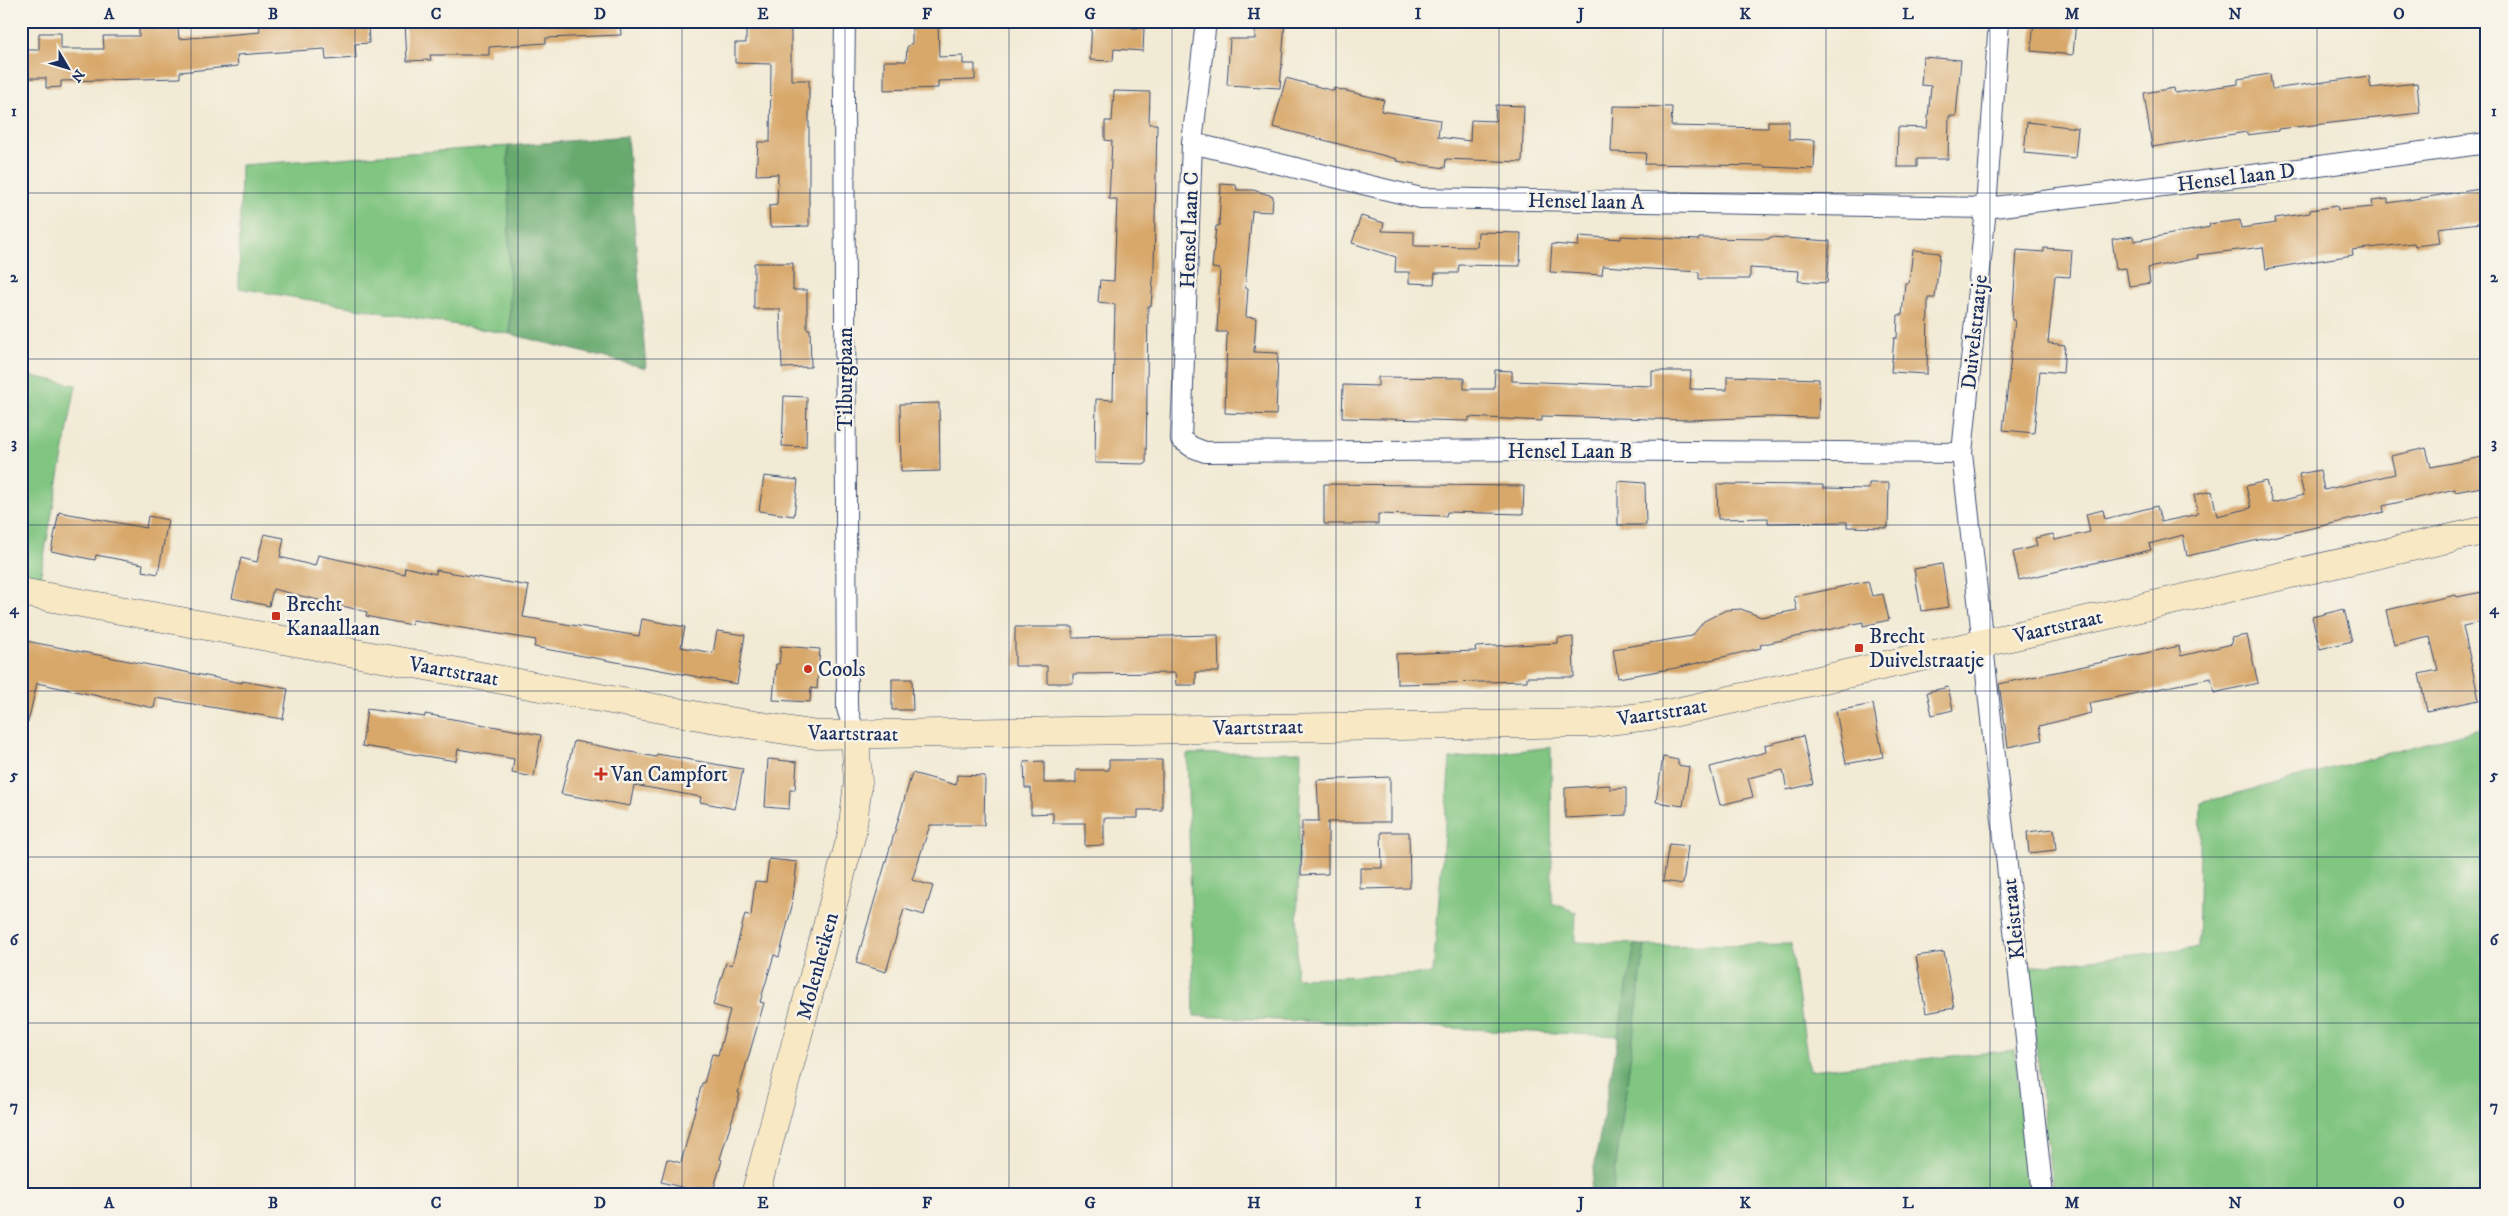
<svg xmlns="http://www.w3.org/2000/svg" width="2508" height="1216" font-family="'IM FELL DW Pica',serif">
<rect width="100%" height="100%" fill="#f7f3e8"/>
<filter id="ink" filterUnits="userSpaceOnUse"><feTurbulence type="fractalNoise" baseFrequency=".02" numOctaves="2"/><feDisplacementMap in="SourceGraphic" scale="10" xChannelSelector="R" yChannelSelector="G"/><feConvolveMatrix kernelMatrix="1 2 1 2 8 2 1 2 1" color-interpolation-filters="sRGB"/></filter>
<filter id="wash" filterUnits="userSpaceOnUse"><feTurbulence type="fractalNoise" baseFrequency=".0096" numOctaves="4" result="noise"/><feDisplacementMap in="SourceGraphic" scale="20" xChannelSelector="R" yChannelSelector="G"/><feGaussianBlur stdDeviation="1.12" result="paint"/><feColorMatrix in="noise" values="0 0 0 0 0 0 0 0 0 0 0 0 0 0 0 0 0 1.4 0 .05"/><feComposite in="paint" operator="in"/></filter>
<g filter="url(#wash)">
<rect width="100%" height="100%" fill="#f1ead4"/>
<!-- green -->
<g fill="#80c580" stroke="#4e7a6f">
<path d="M 508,146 L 510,334 L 239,288 L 241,165 Z"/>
<path d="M 21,374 L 76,385 L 40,578 L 21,574 Z"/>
<path d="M 2487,727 L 2487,1195 L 2053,1195 L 2027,967 L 2198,948 L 2201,803 Z"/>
<path d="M 1551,747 L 1552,903 L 1576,912 L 1575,942 L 1635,944 L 1618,1036 L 1194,1016 L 1187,754 L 1301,752 L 1296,978 L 1433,974 L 1450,759 Z"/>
<path d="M 1791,944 L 1809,1070 L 2015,1050 L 2029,1195 L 1612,1195 L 1645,946 Z"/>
</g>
<!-- forest -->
<g fill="#68aa6e" stroke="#426c66">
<path d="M 627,136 L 646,368 L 510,334 L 508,146 Z"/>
<path d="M 1635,944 L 1645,946 L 1612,1195 L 1589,1195 Z"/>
</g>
<g id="blocks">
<!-- building -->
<g fill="#d8a86b">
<path d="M 259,21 L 368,23 L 369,43 L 355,44 L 356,58 L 326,60 L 325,49 L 237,55 L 238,66 L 180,72 L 180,78 L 61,81 L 61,87 L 46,88 L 46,78 L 24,78 L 23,50 L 39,50 L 39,33 L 61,33 L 61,49 L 104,49 L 103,36 L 139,36 L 139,28 L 178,27 L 179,39 L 260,32 Z"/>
<path d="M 405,21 L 620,21 L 621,35 L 546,38 L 546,43 L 489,47 L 489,55 L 430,55 L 431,60 L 407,61 Z"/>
<path d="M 746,21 L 791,21 L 791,80 L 809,80 L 809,226 L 770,227 L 769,206 L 777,205 L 778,174 L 756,175 L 758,142 L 770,142 L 771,64 L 735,63 L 735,43 L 746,43 Z"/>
<path d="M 912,21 L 938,21 L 939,57 L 963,56 L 963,64 L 975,64 L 975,80 L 938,81 L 938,88 L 884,90 L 884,61 L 906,61 L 907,47 L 912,43 Z"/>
<path d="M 1092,21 L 1132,21 L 1132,28 L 1144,28 L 1143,51 L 1114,49 L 1113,61 L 1090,60 Z"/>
<path d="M 1255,21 L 1285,21 L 1280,88 L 1227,85 L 1230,39 L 1255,39 Z"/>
<path d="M 2034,21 L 2076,21 L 2073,55 L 2031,51 Z"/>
<path d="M 1923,57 L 1961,60 L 1956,116 L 1949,116 L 1948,159 L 1917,159 L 1917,167 L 1897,167 L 1898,127 L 1927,128 L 1931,86 L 1921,85 Z"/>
<path d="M 2270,74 L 2272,89 L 2369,76 L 2371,88 L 2417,83 L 2420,113 L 2278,129 L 2278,131 L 2247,135 L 2247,132 L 2152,147 L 2144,93 L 2174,88 L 2175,93 L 2238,84 L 2238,79 Z"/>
<path d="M 1286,78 L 1334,91 L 1334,88 L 1384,100 L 1381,111 L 1440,120 L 1438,137 L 1470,141 L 1471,120 L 1495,121 L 1496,105 L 1524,106 L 1522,162 L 1446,159 L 1445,168 L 1396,161 L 1397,159 L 1273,127 Z"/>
<path d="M 1114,91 L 1150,92 L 1149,124 L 1157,124 L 1154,269 L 1151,306 L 1148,306 L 1146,464 L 1095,463 L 1096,399 L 1113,400 L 1115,304 L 1098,302 L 1100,280 L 1114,281 L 1117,199 L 1109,199 L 1112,141 L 1105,140 L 1105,121 L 1112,121 Z"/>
<path d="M 1613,106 L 1672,107 L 1671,126 L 1768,128 L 1768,121 L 1789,121 L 1789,139 L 1815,140 L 1814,169 L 1765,167 L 1765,166 L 1645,164 L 1646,153 L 1611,152 Z"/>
<path d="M 2027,122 L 2078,128 L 2075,158 L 2024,153 Z"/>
<path d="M 1221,184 L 1236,185 L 1237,190 L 1253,190 L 1273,196 L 1272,212 L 1252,211 L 1245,288 L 1248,288 L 1246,317 L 1256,318 L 1254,352 L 1278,353 L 1276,415 L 1225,413 L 1227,332 L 1217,332 L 1220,269 L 1212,268 L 1216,226 L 1219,226 Z"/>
<path d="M 2487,188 L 2487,222 L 2438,228 L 2440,243 L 2415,246 L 2414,243 L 2352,250 L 2353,255 L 2266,269 L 2263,247 L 2197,255 L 2198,258 L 2148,268 L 2150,283 L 2129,286 L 2126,268 L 2116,269 L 2112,239 L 2133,236 L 2134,241 L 2210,227 L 2209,224 L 2240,220 L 2241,228 L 2276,223 L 2275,218 L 2310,213 L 2310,210 L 2337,206 L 2338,210 L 2373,207 L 2372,201 L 2388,199 L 2388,203 Z"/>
<path d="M 1361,216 L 1384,223 L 1382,231 L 1414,232 L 1414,246 L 1477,247 L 1478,232 L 1521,233 L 1520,266 L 1459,265 L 1458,273 L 1435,273 L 1434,284 L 1409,283 L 1409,272 L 1395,272 L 1396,257 L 1352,243 Z"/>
<path d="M 1579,236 L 1621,239 L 1621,236 L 1699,240 L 1699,238 L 1769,239 L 1770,237 L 1830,241 L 1827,283 L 1798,281 L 1799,271 L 1750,268 L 1750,279 L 1699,279 L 1699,272 L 1603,266 L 1602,275 L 1550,272 L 1552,244 L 1578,246 Z"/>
<path d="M 2044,248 L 2072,250 L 2070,277 L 2055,276 L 2048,343 L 2065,345 L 2063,373 L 2040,371 L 2034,433 L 2003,430 L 2015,320 L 2012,320 L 2017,250 L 2044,252 Z"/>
<path d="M 1913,250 L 1940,253 L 1935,298 L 1928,298 L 1927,374 L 1891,372 L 1894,338 L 1897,338 L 1898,315 L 1902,315 L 1905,283 L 1909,283 Z"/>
<path d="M 754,263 L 793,263 L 793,290 L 807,290 L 807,329 L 810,329 L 811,367 L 782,368 L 780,309 L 754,309 Z"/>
<path d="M 1495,370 L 1512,371 L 1512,381 L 1652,386 L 1652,371 L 1691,371 L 1690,389 L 1727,390 L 1727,376 L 1819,379 L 1818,418 L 1767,417 L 1690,420 L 1542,416 L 1542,421 L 1469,417 L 1469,421 L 1342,418 L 1343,385 L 1378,386 L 1378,377 L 1464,378 L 1464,389 L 1494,389 Z"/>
<path d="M 784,396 L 807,397 L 806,447 L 782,446 Z"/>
<path d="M 939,403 L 940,471 L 901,472 L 900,404 Z"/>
<path d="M 2426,448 L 2431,467 L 2487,456 L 2487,486 L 2455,492 L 2455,489 L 2383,506 L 2384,512 L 2187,556 L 2183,535 L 2149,544 L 2151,550 L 2019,580 L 2013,552 L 2037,546 L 2035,538 L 2053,534 L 2055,540 L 2090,532 L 2086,514 L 2103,510 L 2105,519 L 2157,506 L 2161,522 L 2198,514 L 2194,495 L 2212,491 L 2217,516 L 2251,508 L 2246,486 L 2266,481 L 2272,503 L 2304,495 L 2299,474 L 2320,470 L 2324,490 L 2395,474 L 2391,456 Z"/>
<path d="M 764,476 L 798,480 L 794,516 L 759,511 Z"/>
<path d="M 1618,481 L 1645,483 L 1646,525 L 1618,525 Z"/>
<path d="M 1869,483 L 1889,483 L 1888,528 L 1847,527 L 1847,522 L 1768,523 L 1768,518 L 1718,519 L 1717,484 L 1823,485 L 1823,488 L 1869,489 Z"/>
<path d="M 1324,484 L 1524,486 L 1523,514 L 1447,512 L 1446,516 L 1378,514 L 1378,524 L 1324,524 Z"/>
<path d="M 59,512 L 146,528 L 148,516 L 168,520 L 158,574 L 142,571 L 143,564 L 96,555 L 95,560 L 51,551 Z"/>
<path d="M 264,534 L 284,538 L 280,557 L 315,566 L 318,555 L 404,574 L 405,567 L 436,574 L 436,570 L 529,586 L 523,617 L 639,636 L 642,619 L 685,627 L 681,647 L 713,653 L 717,631 L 745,635 L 737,684 L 534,647 L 536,640 L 413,620 L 411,625 L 385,620 L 366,616 L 367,612 L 273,589 L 269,606 L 232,598 L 241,558 L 257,562 Z"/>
<path d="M 1942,564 L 1949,607 L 1921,611 L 1914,569 Z"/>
<path d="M 1868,581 L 1872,596 L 1883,594 L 1889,620 L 1863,626 L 1863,622 L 1760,645 L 1761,648 L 1676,668 L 1618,678 L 1613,649 L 1692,636 L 1704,621 L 1726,610 L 1741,609 L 1761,617 L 1797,610 L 1794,597 Z"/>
<path d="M 2487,591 L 2487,621 L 2463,626 L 2479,700 L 2427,711 L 2419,674 L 2438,670 L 2430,637 L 2394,645 L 2386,610 L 2456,595 L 2457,597 Z"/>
<path d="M 2344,609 L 2352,641 L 2320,649 L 2312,617 Z"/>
<path d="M 1015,627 L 1073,627 L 1073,638 L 1218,635 L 1219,672 L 1196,672 L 1196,685 L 1176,685 L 1175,673 L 1073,674 L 1073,683 L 1047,683 L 1047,666 L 1015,666 Z"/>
<path d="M 2247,635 L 2258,683 L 2214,693 L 2211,678 L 2089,703 L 2091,713 L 2039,726 L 2042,740 L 2008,747 L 1999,684 L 2179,646 L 2181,656 L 2232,644 L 2231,638 Z"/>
<path d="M 1573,637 L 1574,677 L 1527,677 L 1527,681 L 1397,684 L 1396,654 L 1476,651 L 1475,647 L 1558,643 L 1558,638 Z"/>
<path d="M 21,640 L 242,683 L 242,681 L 288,689 L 283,719 L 156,698 L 154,708 L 37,683 L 28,722 L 21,721 Z"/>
<path d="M 781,646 L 820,649 L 817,689 L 811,688 L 810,702 L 773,700 L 776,664 L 779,664 Z"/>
<path d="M 892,679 L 912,679 L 913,710 L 892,710 Z"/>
<path d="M 1948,687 L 1953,710 L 1932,715 L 1927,692 Z"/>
<path d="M 1873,704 L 1883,757 L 1846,764 L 1836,711 Z"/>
<path d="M 367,709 L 425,717 L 425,714 L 541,735 L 534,777 L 512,773 L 514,759 L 458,749 L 456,761 L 362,746 Z"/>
<path d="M 1803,736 L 1813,784 L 1787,790 L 1783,770 L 1748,778 L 1753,797 L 1720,805 L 1710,767 L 1766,752 L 1765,745 Z"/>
<path d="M 574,741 L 656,757 L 657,754 L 743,769 L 735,809 L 700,802 L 701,797 L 634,785 L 630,806 L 561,794 Z"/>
<path d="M 1663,757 L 1678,760 L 1678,765 L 1689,767 L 1683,806 L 1656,802 Z"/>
<path d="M 768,759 L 797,762 L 795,790 L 790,790 L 789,809 L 765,807 Z"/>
<path d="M 1109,760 L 1162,760 L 1162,810 L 1138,810 L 1138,818 L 1104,818 L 1104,845 L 1085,846 L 1085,823 L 1053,823 L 1053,813 L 1031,814 L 1031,788 L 1025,788 L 1024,762 L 1044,761 L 1044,783 L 1076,783 L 1076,770 L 1109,770 Z"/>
<path d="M 912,773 L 956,785 L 957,775 L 985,776 L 984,825 L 930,825 L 912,880 L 933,886 L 924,915 L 904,909 L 886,972 L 856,963 Z"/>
<path d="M 1390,777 L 1390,822 L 1328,822 L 1328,874 L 1301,875 L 1302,821 L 1319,821 L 1317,780 Z"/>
<path d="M 1610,785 L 1610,789 L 1626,788 L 1626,815 L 1565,818 L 1565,788 Z"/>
<path d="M 2054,829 L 2056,850 L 2029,853 L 2027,832 Z"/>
<path d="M 1381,832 L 1409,832 L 1410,888 L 1360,889 L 1360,868 L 1382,868 Z"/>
<path d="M 1669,844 L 1688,846 L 1683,884 L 1663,881 Z"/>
<path d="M 769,859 L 797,862 L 792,906 L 779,957 L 774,955 L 760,1002 L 764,1003 L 738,1093 L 740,1094 L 720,1159 L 722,1160 L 712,1195 L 661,1182 L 667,1159 L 681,1163 L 702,1083 L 704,1083 L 712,1054 L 718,1055 L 730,1010 L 713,1005 L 726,963 L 732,965 L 745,914 L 751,916 L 755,881 L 766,882 Z"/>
<path d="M 1944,952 L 1954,1008 L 1926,1013 L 1916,956 Z"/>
</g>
</g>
</g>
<g filter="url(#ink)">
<use href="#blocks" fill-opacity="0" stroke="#3b4b70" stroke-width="1"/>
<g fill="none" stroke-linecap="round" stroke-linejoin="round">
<defs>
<g id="street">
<path d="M 845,21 L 844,95 L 847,708 L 855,735"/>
<path d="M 1206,21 L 1192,143 L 1181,439 L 1192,447 L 1205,452 L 1551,450 L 1962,453"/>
<path d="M 1999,21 L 1986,208 L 1962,453 L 2043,1195"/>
<path d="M 1192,143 L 1421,198 L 1986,208 L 2276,172 L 2487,143"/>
</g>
<g id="secondary">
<path d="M 21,592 L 710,718 L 817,735 L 1593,723 L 1672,713 L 2487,530"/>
<path d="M 755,1195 L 852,833 L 858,782 L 855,735"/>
</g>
</defs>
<!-- street casing -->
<use href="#street" stroke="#3b4b70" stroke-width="22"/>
<!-- secondary casing -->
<use href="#secondary" stroke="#3b4b70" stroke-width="29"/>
<!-- street -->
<use href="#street" stroke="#fff" stroke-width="20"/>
<!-- secondary -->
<use href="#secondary" stroke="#f8e8c3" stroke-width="28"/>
</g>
</g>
<!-- grid -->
<path fill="none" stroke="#1b2f5e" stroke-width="1" stroke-opacity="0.55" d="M 191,21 L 191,1195M 355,21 L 355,1195M 518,21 L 518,1195M 682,21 L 682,1195M 845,21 L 845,1195M 1009,21 L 1009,1195M 1172,21 L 1172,1195M 1336,21 L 1336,1195M 1499,21 L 1499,1195M 1663,21 L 1663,1195M 1826,21 L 1826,1195M 1990,21 L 1990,1195M 2153,21 L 2153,1195M 2317,21 L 2317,1195M 21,193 L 2487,193M 21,359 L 2487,359M 21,525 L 2487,525M 21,691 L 2487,691M 21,857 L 2487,857M 21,1023 L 2487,1023"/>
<!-- markers -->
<g fill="#c8321e" stroke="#f7f3e8" stroke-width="2">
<rect x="271" y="611" width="10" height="10" rx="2.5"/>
<rect x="1854" y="643" width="10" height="10" rx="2.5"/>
<circle cx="808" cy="669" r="5"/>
<path d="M598.5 766.5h5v5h5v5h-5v5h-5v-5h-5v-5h5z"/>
</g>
<g text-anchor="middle" stroke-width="5" stroke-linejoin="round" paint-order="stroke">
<!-- street labels -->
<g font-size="21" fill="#1b2f5e" stroke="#f7f3e8">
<text transform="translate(2236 177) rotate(-7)" y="7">Hensel laan D</text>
<text transform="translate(1586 201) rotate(1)" y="7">Hensel laan A</text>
<text transform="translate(1189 230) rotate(-88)" y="7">Hensel laan C</text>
<text transform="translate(1974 332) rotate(-84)" y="7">Duivelstraatje</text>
<text transform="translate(845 379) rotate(-90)" y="7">Tilburgbaan</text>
<text x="1570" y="458">Hensel Laan B</text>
<text transform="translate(2058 626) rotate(-13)" y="7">Vaartstraat</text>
<text transform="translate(454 671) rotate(10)" y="7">Vaartstraat</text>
<text transform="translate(1662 712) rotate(-9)" y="7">Vaartstraat</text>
<text transform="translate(1258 727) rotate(-1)" y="7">Vaartstraat</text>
<text transform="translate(853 733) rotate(1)" y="7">Vaartstraat</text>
<text transform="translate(2013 919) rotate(-96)" y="7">Kleistraat</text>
<text transform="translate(817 966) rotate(-75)" y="7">Molenheiken</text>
</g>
<!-- poi labels -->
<g font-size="21" fill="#1b2f5e" stroke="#f7f3e8" text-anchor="start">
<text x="286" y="611">Brecht<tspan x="286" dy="24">Kanaallaan</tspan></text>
<text x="1869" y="643">Brecht<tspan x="1869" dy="24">Duivelstraatje</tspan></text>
<text x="818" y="676">Cools</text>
<text x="611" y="781">Van Campfort</text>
</g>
</g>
<!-- margin -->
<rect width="2508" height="1216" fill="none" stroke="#f7f3e8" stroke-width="55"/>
<!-- north arrow -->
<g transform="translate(68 68) rotate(128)" stroke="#f7f3e8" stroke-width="4" paint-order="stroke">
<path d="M0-4L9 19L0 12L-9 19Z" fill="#1b2f5e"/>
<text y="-8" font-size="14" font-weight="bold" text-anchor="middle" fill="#1b2f5e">N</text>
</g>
<rect x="28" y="28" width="2452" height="1160" fill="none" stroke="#1b2f5e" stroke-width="2"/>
<g font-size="16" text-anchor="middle" font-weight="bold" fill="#1b2f5e">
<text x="109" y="19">A</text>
<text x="273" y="19">B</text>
<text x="436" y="19">C</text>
<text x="600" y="19">D</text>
<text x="763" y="19">E</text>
<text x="927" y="19">F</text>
<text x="1090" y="19">G</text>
<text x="1254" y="19">H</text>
<text x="1418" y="19">I</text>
<text x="1581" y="19">J</text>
<text x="1745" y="19">K</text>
<text x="1908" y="19">L</text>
<text x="2072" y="19">M</text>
<text x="2235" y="19">N</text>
<text x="2399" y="19">O</text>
<text x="14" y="116">1</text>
<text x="2494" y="116">1</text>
<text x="14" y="282">2</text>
<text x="2494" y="282">2</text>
<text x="14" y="448">3</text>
<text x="2494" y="448">3</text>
<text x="14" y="614">4</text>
<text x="2494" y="614">4</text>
<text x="14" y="780">5</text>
<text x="2494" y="780">5</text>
<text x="14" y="945">6</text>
<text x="2494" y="945">6</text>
<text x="14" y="1111">7</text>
<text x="2494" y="1111">7</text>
<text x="109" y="1208">A</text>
<text x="273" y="1208">B</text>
<text x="436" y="1208">C</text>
<text x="600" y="1208">D</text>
<text x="763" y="1208">E</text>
<text x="927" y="1208">F</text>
<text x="1090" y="1208">G</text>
<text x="1254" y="1208">H</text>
<text x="1418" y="1208">I</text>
<text x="1581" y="1208">J</text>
<text x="1745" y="1208">K</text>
<text x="1908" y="1208">L</text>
<text x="2072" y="1208">M</text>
<text x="2235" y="1208">N</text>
<text x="2399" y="1208">O</text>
</g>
</svg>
